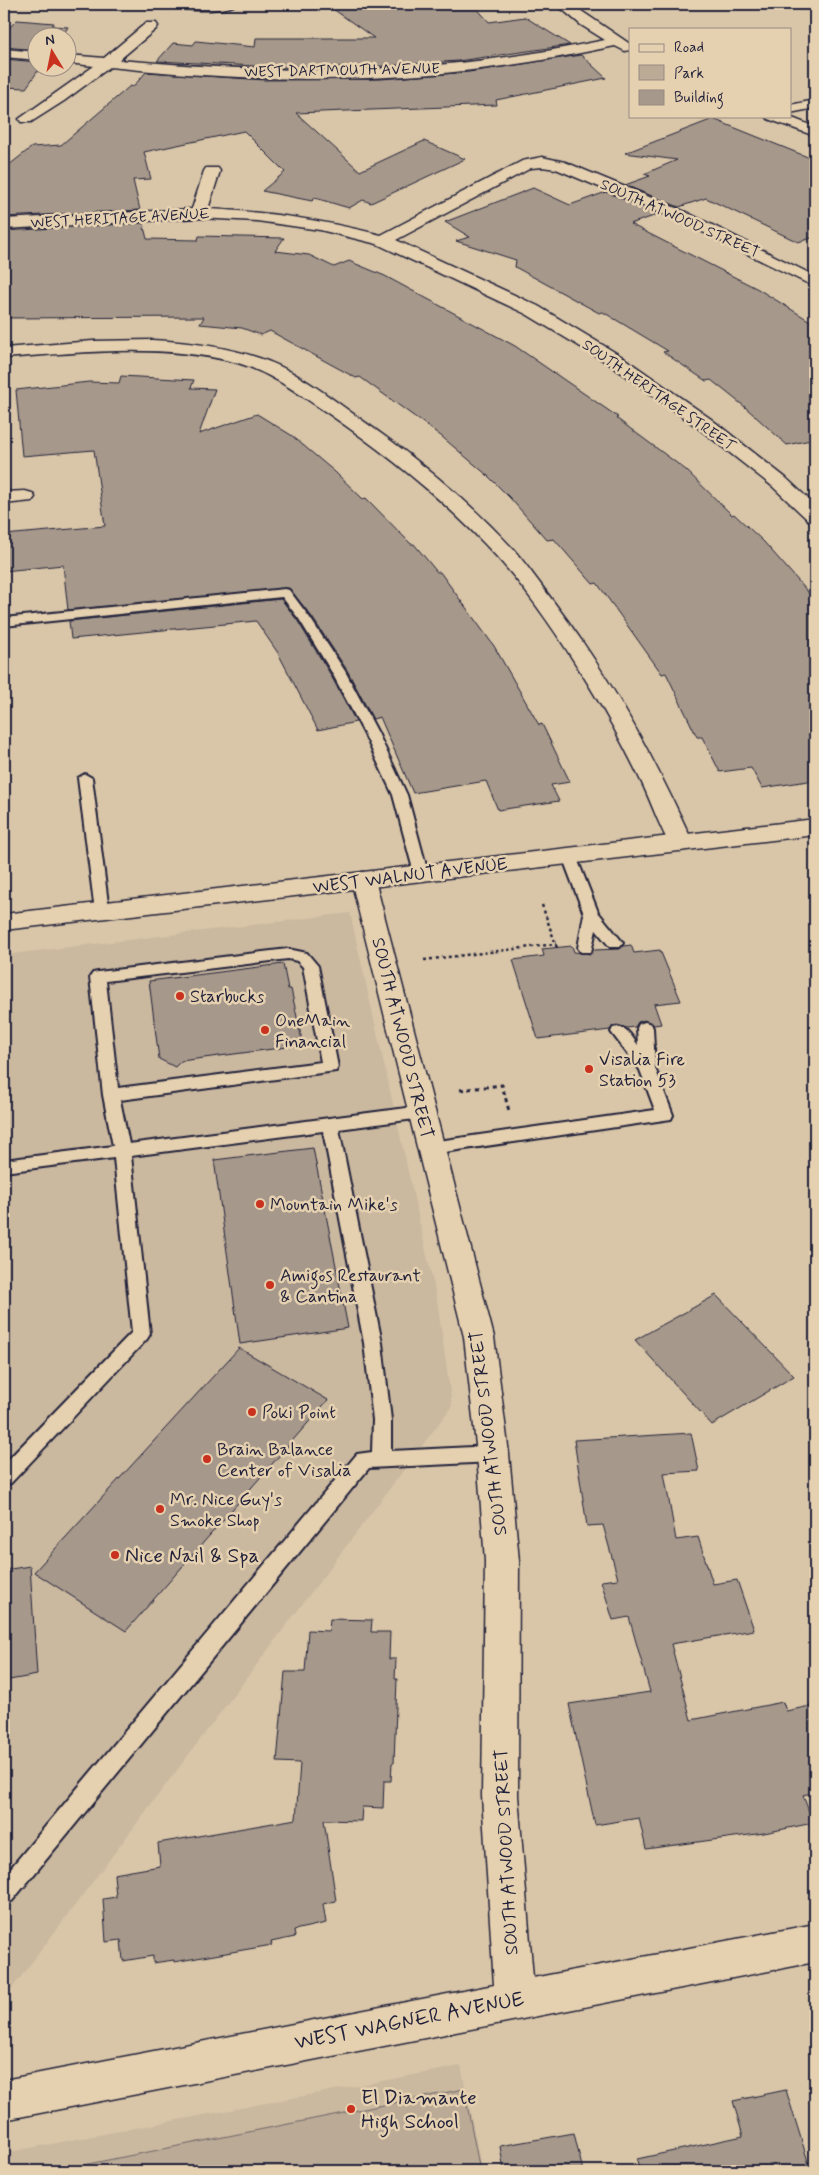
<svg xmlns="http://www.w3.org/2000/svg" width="819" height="2175" font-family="Mynerve,sans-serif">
<rect width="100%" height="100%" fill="#d9c6a8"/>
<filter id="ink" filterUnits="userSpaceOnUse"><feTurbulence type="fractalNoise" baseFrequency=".02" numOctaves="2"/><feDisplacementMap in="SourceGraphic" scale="10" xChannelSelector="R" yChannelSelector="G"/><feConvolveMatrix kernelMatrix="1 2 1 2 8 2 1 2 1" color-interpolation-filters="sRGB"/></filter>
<g filter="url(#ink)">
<!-- built -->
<g fill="#cab89f">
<path d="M 350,913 L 437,1300 L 452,1406 L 4,1999 L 4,955 Z"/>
<path d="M 461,2066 L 482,2171 L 4,2171 L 4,2153 Z"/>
</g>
<!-- green -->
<path fill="#bbaa96" stroke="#6e6668" d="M 464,2089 L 480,2171 L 53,2171 Z"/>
<!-- building -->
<g fill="#a6988a" stroke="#22223b">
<path d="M 326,4 L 473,4 L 489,22 L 525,17 L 570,45 L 458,61 L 369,67 L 275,67 L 157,61 L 173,43 L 193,45 L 196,41 L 255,47 L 256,38 L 374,38 Z"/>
<path d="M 17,20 L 54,23 L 52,26 L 68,27 L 61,38 L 38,38 L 38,50 L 4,47 L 4,33 Z"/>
<path d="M 581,55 L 606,78 L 496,100 L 497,105 L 296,113 L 360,171 L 424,141 L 465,159 L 371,203 L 363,200 L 349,208 L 315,198 L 312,201 L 262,191 L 285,172 L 244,131 L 144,152 L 151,179 L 133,180 L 140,210 L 4,217 L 4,169 L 32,147 L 61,145 L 130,86 L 133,87 L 146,72 L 265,80 L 381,79 L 469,72 Z"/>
<path d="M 4,59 L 38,62 L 38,68 L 40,68 L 26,88 L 4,87 Z"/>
<path d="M 713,119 L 815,160 L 815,237 L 798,242 L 706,198 L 679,207 L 625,185 L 650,176 L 644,174 L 677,160 L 625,153 Z"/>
<path d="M 533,188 L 570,205 L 606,192 L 660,214 L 630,224 L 758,289 L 815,324 L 815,439 L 787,445 L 745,407 L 711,380 L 706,381 L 663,352 L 668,351 L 603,312 L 599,313 L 515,267 L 516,260 L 456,241 L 470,237 L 445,222 Z"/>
<path d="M 143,223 L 147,239 L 198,240 L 199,236 L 284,238 L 275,251 L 309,255 L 334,267 L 349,261 L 385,276 L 515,346 L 618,417 L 616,418 L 686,470 L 732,515 L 734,514 L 764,542 L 815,600 L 815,780 L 762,788 L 751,768 L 720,772 L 702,737 L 697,737 L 666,673 L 662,674 L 597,583 L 593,584 L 554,539 L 547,540 L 510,498 L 487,475 L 441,436 L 360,377 L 356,378 L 270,331 L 261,335 L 242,328 L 200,324 L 204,317 L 4,318 L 4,231 Z"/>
<path d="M 121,376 L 194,380 L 191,388 L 215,389 L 199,434 L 257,414 L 291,435 L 335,472 L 363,499 L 366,498 L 411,544 L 414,544 L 437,572 L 440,572 L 494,646 L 539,725 L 542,724 L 570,782 L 551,785 L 559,801 L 498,810 L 486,781 L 413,793 L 380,717 L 373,719 L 347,670 L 312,617 L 289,588 L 68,610 L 63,565 L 4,571 L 4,535 L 105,526 L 94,450 L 22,456 L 16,390 L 89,382 L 119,383 Z"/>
<path d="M 281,599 L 297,620 L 329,672 L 356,722 L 318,730 L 278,653 L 256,621 L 71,639 L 69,621 Z"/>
<path d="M 631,945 L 634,953 L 660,950 L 681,1001 L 654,1004 L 661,1024 L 654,1025 L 644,1020 L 638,1022 L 635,1027 L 627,1028 L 617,1025 L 613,1026 L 610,1030 L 538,1039 L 513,960 L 544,956 L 542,949 L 572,946 L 574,952 L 591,954 L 593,950 L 620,949 L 623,946 Z"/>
<path d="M 283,964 L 288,989 L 291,989 L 303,1045 L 181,1061 L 175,1067 L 159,1059 L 149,981 Z"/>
<path d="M 313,1148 L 348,1328 L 240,1344 L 214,1160 Z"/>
<path d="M 716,1295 L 794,1376 L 712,1425 L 635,1340 Z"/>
<path d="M 239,1348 L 328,1400 L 126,1631 L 34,1572 Z"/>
<path d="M 691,1433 L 699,1471 L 664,1473 L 676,1540 L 698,1537 L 713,1584 L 737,1580 L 754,1630 L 671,1644 L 691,1720 L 783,1702 L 786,1711 L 815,1705 L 815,1792 L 803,1795 L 813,1823 L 764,1833 L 646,1849 L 639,1818 L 595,1825 L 569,1704 L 650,1692 L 629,1617 L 613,1620 L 601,1581 L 618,1579 L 603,1525 L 587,1526 L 574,1440 Z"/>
<path d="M 30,1566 L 37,1675 L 4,1681 L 4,1570 Z"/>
<path d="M 330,1619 L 372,1620 L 371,1632 L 390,1632 L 389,1659 L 396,1659 L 395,1679 L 397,1679 L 394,1763 L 392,1763 L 391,1781 L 384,1781 L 383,1808 L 362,1807 L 361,1821 L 324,1820 L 336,1901 L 323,1904 L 326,1923 L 294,1930 L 295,1937 L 271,1942 L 272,1945 L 174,1962 L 174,1960 L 153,1963 L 153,1956 L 123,1961 L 121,1940 L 106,1942 L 103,1899 L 116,1897 L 114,1874 L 160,1866 L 158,1843 L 296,1819 L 300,1763 L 277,1762 L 285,1672 L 305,1672 L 308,1630 L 329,1631 Z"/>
<path d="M 786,2090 L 811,2171 L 639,2171 L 637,2159 L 743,2136 L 733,2101 Z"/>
<path d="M 574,2133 L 583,2171 L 504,2171 L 500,2146 Z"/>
</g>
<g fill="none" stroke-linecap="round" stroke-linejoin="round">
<defs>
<g id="lane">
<path d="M 285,589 L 289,590 L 310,618 L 345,671 L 378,733 L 407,795 L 428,873 L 426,876 L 416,876 L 414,873 L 393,795 L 364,733 L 331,671 L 299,619 L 282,597 L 4,626 L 4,618 Z"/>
<path d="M 85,774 L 92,778 L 109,911 L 107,914 L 97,914 L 95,911 L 78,778 Z"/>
<path d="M 569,851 L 574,853 L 576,856 L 598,912 L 620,939 L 623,943 L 620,947 L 610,947 L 596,930 L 591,952 L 581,952 L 578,948 L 584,914 L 562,856 L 564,853 Z"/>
<path d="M 288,949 L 307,953 L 318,966 L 338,1067 L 336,1071 L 120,1100 L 129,1144 L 422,1106 L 428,1108 L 430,1112 L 428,1116 L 422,1118 L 339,1129 L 382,1343 L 391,1420 L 391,1451 L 493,1446 L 500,1448 L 503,1454 L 500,1460 L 493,1462 L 369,1468 L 12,1901 L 4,1904 L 4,1876 L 357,1454 L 372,1452 L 373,1420 L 364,1343 L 323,1131 L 131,1156 L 150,1334 L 147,1339 L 11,1483 L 4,1485 L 4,1464 L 132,1332 L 114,1158 L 4,1172 L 4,1160 L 113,1146 L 103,1095 L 90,977 L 93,973 L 98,972 ZM 288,959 L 297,961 L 303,967 L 321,1062 L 118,1088 L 106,981 Z"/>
<path d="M 645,1022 L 651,1024 L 653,1028 L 655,1068 L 673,1115 L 671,1119 L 431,1154 L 425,1152 L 423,1148 L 425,1144 L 431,1142 L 655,1110 L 640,1070 L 611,1032 L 613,1028 C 626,1024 631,1036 638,1045 L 637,1028 L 639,1024 Z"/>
</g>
<g id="street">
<path d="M 169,4 L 236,4 C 229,12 176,12 169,4 Z"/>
<path d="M 556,4 L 571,4 L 630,44 L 630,50 L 625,51 L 615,46 C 550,60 486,70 420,75 C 317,83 213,78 110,67 L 64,101 L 31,122 L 21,122 L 19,119 L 94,66 L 68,63 L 68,55 L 104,58 L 146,23 L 156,23 L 158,26 L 156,29 L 119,60 C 202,67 285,72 369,69 C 448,67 527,56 605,40 L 581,25 Z"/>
<path d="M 800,4 L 815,4 L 815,12 L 802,7 Z"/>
<path d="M 4,49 L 38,52 L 38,60 L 4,57 Z"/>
<path d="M 815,100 L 815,108 L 790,113 L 790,105 Z"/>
<path d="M 766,116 L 787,116 L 815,127 L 815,136 L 768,119 Z"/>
<path d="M 542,157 L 565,162 L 688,213 L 815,276 L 815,287 L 676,219 L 556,169 L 542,167 L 531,168 L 396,240 L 538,306 L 621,356 L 711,419 L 786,478 L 815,505 L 815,522 L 808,520 L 772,486 L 697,427 L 609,364 L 526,314 L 377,244 L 320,230 L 257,221 L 199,218 L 4,229 L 4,219 L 192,209 L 204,171 L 206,168 L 218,168 L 220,171 L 208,209 C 270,212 321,220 381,235 L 522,161 Z"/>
<path d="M 152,340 C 188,342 224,346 259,358 C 296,370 328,396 359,418 C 414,456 467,499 513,549 C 527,565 540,584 553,601 C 610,676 654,757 693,843 L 690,848 L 681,851 L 672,848 C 660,829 652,804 642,783 C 626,750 609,718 590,687 C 564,644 531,595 498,558 C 448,503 390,456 329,414 C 299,394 269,371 234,362 C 158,343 81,353 4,358 L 4,348 L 93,341 Z"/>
<path d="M 25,491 L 32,493 L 35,497 L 32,501 L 4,504 L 4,492 Z"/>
<path d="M 363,872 L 372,874 L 375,880 L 494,1337 L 509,1454 L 519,1561 L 518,1796 L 533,1978 L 815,1924 L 815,1962 L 4,2120 L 4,2080 L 494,1985 L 482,1796 L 485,1561 L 477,1454 L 464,1337 L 351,880 L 354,874 Z"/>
</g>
<path id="secondary" d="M 815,819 L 815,835 L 4,930 L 4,914 Z"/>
</defs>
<!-- lane casing -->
<use href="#lane" stroke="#22223b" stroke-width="4"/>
<!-- street casing -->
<use href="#street" stroke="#22223b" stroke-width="3"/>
<!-- secondary casing -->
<use href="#secondary" stroke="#22223b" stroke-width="3"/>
<!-- path-far1 -->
<g stroke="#22223b" stroke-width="2.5" stroke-dasharray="3 3" stroke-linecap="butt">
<path d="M 542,905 L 557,948"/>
<path d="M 424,960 L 556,944"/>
</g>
<!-- path -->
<path stroke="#22223b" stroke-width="3" stroke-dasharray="4 4" stroke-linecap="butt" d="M 460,1090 L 502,1085 L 509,1111"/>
<!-- lane -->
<use href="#lane" fill="#e5d0af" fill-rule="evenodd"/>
<!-- street -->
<use href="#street" fill="#e5d0af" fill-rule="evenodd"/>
<!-- secondary -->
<use href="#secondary" fill="#e5d0af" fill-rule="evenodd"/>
</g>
</g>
<!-- markers -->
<g fill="#c8321e" stroke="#e5d0af" stroke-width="2">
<circle cx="180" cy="996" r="5"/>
<circle cx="265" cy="1030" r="5"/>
<circle cx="589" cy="1069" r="5"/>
<circle cx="260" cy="1204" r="5"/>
<circle cx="270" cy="1285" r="5"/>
<circle cx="252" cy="1412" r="5"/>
<circle cx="207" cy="1459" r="5"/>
<circle cx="160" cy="1509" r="5"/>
<circle cx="115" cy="1555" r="5"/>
<circle cx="351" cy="2109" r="5"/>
</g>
<g text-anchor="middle" stroke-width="5" stroke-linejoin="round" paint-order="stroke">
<!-- far-street labels -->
<g font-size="15" fill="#22223b" stroke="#e5d0af">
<text transform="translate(342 70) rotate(-1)" y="5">WEST DARTMOUTH AVENUE</text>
<text transform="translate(120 218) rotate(-3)" y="5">WEST HERITAGE AVENUE</text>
<text transform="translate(680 218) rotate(24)" y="5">SOUTH ATWOOD STREET</text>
<text transform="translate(659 395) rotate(35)" y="5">SOUTH HERITAGE STREET</text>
</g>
<!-- street labels -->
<g font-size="18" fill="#22223b" stroke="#e5d0af">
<text transform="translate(410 875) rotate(-7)" y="6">WEST WALNUT AVENUE</text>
<text transform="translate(403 1038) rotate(76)" y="6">SOUTH ATWOOD STREET</text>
<text transform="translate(488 1433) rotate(-97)" y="6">SOUTH ATWOOD STREET</text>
<text transform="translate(506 1852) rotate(-93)" y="6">SOUTH ATWOOD STREET</text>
</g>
<!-- poi labels -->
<g font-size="18" fill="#22223b" stroke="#e5d0af" text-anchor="start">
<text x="190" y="1002">Starbucks</text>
<text x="275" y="1026">OneMain<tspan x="275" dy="21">Financial</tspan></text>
<text x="599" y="1065">Visalia Fire<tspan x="599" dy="21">Station 53</tspan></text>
<text x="270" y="1210">Mountain Mike's</text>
<text x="280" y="1281">Amigos Restaurant<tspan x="280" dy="21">&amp; Cantina</tspan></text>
<text x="262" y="1418">Poki Point</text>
<text x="217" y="1455">Brain Balance<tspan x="217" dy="21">Center of Visalia</tspan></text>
<text x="170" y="1505">Mr. Nice Guy's<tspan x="170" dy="21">Smoke Shop</tspan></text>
</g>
<!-- near-poi labels -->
<g font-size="21" fill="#22223b" stroke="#e5d0af" text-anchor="start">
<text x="125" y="1562">Nice Nail &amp; Spa</text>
<text x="361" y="2104">El Diamante<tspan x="361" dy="24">High School</tspan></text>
</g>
<!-- near-street labels -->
<g font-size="21" fill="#22223b" stroke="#e5d0af">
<text transform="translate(409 2020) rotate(-11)" y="7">WEST WAGNER AVENUE</text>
</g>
</g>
<!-- margin -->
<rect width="819" height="2175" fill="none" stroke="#e5d0af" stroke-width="20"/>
<rect x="10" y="10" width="799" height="2155" fill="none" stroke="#22223b" stroke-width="2" filter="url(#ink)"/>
<!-- legend -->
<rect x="629" y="28" width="162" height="90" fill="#e5d0af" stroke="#978a81"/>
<rect x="639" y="44" width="25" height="8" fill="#e5d0af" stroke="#978a81"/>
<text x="674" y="52" font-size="15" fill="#22223b">Road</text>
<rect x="639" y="65" width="25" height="15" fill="#bbaa96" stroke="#978a81"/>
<text x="674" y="78" font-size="15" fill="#22223b">Park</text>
<rect x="639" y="90" width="25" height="15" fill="#a6988a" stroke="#978a81"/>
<text x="674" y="102" font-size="15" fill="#22223b">Building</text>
<!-- north arrow -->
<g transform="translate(52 52) rotate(350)"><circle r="24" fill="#e5d0af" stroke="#978a81"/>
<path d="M0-4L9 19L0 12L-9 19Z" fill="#c8321e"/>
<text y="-8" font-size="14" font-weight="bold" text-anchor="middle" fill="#22223b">N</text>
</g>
</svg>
